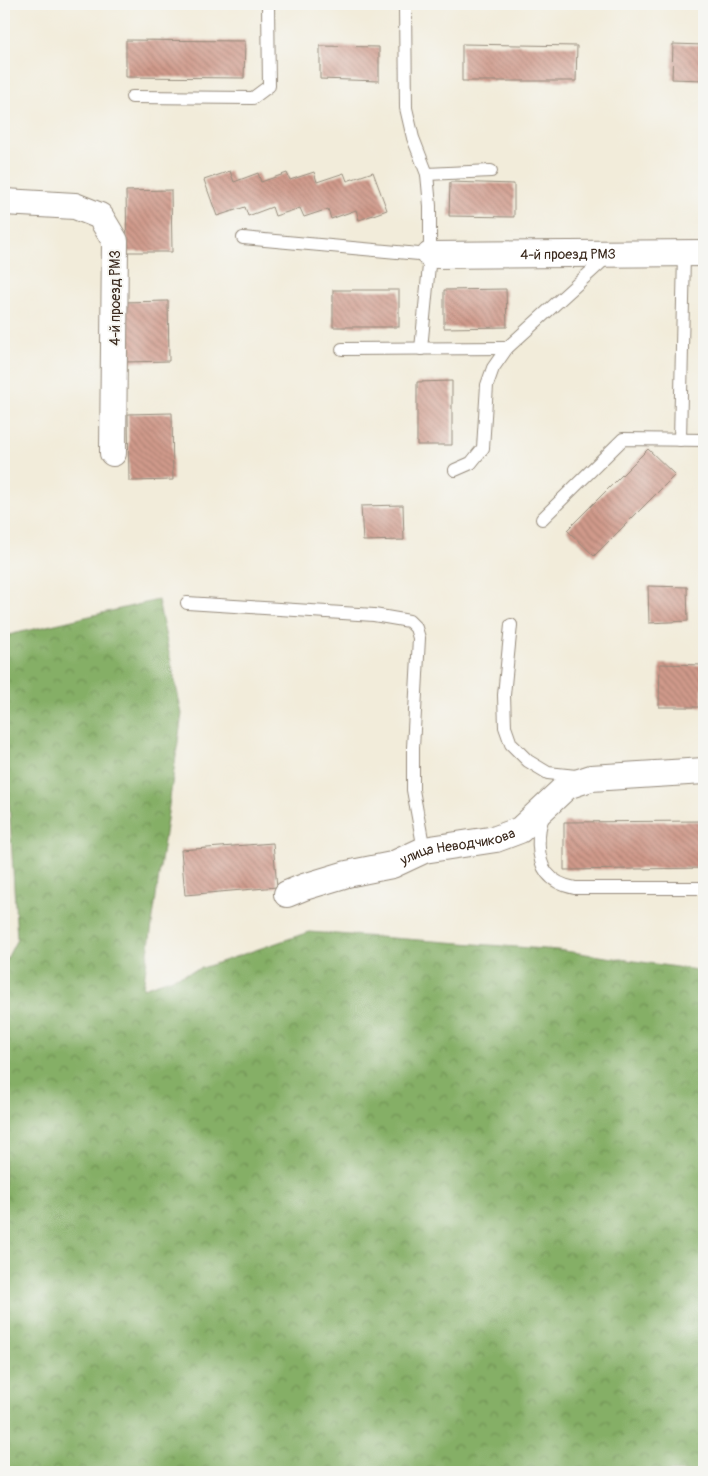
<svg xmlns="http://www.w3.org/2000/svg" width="708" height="1476" font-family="Pangolin,sans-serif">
<defs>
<pattern id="forest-crowns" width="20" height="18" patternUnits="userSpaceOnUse" patternTransform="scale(1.25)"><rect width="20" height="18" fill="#85af66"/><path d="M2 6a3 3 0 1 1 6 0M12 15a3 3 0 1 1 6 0" fill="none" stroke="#6e8f53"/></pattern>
<pattern id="building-back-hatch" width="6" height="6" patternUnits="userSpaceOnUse" patternTransform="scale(1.25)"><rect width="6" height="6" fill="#d09a8b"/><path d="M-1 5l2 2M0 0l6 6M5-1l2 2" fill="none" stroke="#aa7e71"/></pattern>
</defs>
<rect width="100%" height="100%" fill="#f6f6f2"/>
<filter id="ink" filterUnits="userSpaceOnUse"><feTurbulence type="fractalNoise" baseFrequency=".02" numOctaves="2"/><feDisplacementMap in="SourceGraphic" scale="10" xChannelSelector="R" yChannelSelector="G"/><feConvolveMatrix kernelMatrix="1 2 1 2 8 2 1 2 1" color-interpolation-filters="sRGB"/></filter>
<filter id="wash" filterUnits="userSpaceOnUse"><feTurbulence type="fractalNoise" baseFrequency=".0096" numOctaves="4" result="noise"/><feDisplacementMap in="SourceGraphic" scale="20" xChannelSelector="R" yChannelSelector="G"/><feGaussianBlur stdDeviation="1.12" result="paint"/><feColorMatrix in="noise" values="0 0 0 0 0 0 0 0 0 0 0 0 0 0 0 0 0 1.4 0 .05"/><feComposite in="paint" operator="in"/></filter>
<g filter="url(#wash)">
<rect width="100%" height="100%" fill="#f2ecda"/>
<!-- forest -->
<path fill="url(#forest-crowns)" stroke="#606c42" d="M 158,600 L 182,714 L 143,988 L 309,932 L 558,950 L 704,971 L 704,1472 L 4,1472 L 4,964 L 17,939 L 4,715 L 4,636 Z"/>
<g id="blocks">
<!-- building -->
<g fill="url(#building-back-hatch)">
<path d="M 126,40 L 245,41 L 244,78 L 126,77 Z"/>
<path d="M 462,44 L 577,46 L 576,81 L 462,81 Z"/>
<path d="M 673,44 L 704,45 L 704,80 L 672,79 Z"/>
<path d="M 320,46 L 379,47 L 379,81 L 320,79 Z"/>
<path d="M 230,171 L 234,182 L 258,173 L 261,182 L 287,173 L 290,180 L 314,172 L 317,182 L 344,173 L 347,181 L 373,172 L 387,210 L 359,220 L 356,210 L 331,219 L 328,209 L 304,217 L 300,208 L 275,216 L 272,207 L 248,216 L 245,207 L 217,216 L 204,180 Z"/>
<path d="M 450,182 L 514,184 L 514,217 L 449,216 Z"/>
<path d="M 171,190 L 172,252 L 127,252 L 126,191 Z"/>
<path d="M 506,289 L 507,327 L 444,328 L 444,290 Z"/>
<rect x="333" y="290" width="66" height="37"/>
<path d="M 168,301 L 169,361 L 124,362 L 123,302 Z"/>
<path d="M 452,381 L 452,445 L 417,445 L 417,382 Z"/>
<path d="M 172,413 L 173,480 L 129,481 L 128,414 Z"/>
<path d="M 648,449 L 675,475 L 594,556 L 567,530 Z"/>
<path d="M 403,505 L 404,540 L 363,541 L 361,506 Z"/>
<path d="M 648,586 L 687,587 L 688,621 L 649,623 Z"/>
<path d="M 660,664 L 703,665 L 702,707 L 659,707 Z"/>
<path d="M 704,821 L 704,868 L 564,870 L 564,822 Z"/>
<path d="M 273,843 L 277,887 L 185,895 L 181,850 Z"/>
</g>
</g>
</g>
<g filter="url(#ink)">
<use href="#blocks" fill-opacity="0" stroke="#968b7c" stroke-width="1"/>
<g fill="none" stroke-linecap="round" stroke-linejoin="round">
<defs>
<g id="lane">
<path d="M 405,4 L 406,108 L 413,138 L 427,174 L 430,206 L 430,255 L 421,349"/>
<path d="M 132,97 L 253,98 L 269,86 L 268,4"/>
<path d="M 427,174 L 491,171"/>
<path d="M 243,238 L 430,255"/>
<path d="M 342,349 L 507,348"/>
<path d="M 680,440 L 684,254"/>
<path d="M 455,470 L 471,463 L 483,448 L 487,385 L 493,368 L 507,348 L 607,257"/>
<path d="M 542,519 L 623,439 L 704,440"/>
<path d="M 187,603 L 374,615 L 409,621 L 416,628 L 419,638 L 413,748 L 413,790 L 424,850"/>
<path d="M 511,625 L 504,695 L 505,727 L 511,744 L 528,761 L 548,773 L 576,776"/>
<path d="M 544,815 C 537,830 536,859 547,873 C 554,882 564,886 575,888 L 704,888"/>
</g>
<g id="street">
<path d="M 4,202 L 75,206 L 100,216 L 115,241 L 113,453"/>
<path id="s1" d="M 430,255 L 704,253"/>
<path id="s2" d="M 287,894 L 304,887 L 347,874 L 392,865 L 424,850 L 496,839 L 520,830 L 567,786 L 591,778 L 704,771"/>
</g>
</defs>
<!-- lane casing -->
<use href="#lane" stroke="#968b7c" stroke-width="14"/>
<!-- street casing -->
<use href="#street" stroke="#968b7c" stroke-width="28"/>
<!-- lane -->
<use href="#lane" stroke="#fff" stroke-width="12"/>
<!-- street -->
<use href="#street" stroke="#fff" stroke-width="26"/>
</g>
</g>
<g text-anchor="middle" stroke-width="4" stroke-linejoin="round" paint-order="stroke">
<!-- street labels -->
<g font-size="14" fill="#3b2a1e" stroke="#f6f6f2">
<text dy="5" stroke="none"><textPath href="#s1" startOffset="138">4-й проезд РМЗ</textPath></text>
<text transform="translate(115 298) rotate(-90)" y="5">4-й проезд РМЗ</text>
<text dy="5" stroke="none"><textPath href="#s2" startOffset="178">улица Неводчикова</textPath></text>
</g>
</g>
<!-- margin -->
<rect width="708" height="1476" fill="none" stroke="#f6f6f2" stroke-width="20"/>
</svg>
